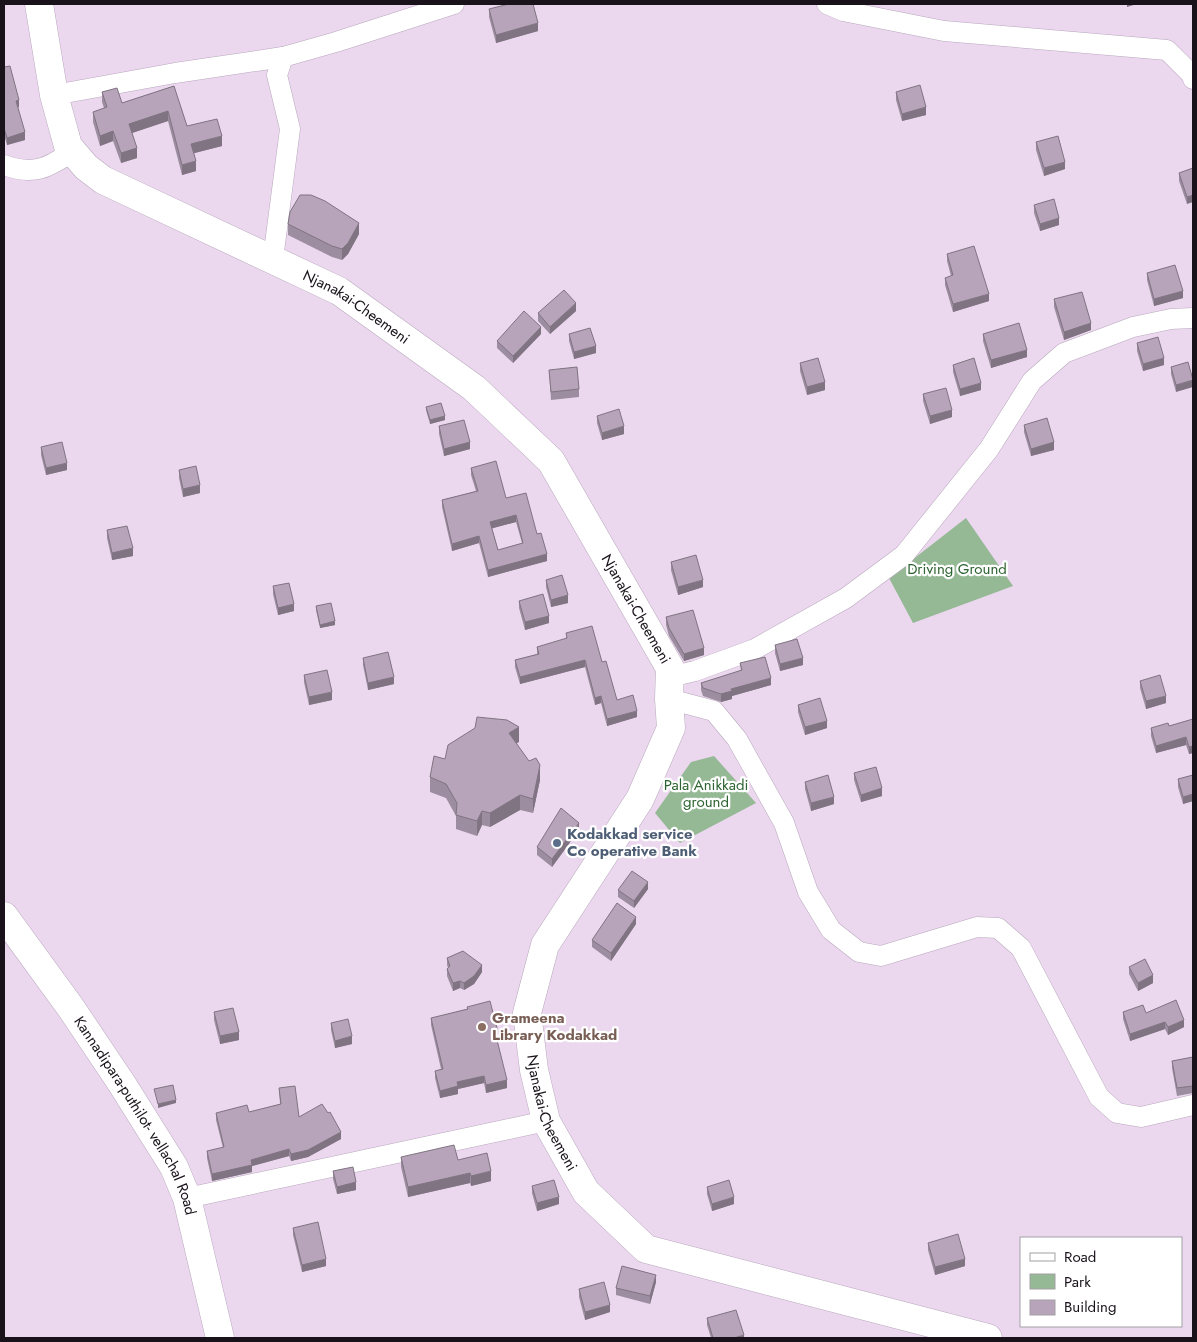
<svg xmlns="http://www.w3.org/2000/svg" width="1197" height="1342" font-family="Jost,sans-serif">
<rect width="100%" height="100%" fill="#ebd8ef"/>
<!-- green -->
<g fill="#95b895">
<path d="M 966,518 L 1013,586 L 913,623 L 889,578 Z"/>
<path d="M 714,756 L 756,803 L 680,843 L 655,813 L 691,762 Z"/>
</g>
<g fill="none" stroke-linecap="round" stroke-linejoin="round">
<defs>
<g id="street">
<path d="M 827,4 L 843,11 L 944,31 L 1167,50 L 1192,75 L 1193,79"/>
<path d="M 54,95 L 175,73 L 283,57"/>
<path d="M 4,165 C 34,176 48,168 73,151"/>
<path d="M 273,259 L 290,129 L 277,75 L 283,57 L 336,42 L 454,4"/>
<path d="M 670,677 L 695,671 L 755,649 L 846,598 L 904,555 L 989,449 L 1032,381 L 1064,353 L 1133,327 L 1171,319 L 1193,318"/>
<path d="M 669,699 L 714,711 L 737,739 L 784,823 L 808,892 L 831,930 L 859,952 L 881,956 L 977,927 L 998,928 L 1021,948 L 1099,1097 L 1117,1113 L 1141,1117 L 1193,1105"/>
<path d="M 187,1198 L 546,1121"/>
</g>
<g id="secondary">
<path id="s1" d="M 39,4 L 54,95 L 68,146 L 86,167 L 103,180 L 339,291 L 474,388 L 551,461 L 670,668 L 669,699 L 671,728 L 640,799 L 545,945 L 527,1013 L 534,1070 L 546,1121 L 586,1192 L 646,1249 L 988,1338"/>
<path id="s2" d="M 4,916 L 71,1008 L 122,1084 L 174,1167 L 187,1198 L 220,1338"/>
</g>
</defs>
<!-- street casing -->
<use href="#street" stroke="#b9a7bd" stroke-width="21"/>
<!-- secondary casing -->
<use href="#secondary" stroke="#b9a7bd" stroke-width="29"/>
<!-- street -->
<use href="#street" stroke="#fff" stroke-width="20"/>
<!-- secondary -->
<use href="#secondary" stroke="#fff" stroke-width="28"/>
</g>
<!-- wall -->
<g fill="#9d8da0" fill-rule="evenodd">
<path d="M 489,9 L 538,31 L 496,43 L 489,17 Z"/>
<path d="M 4,67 L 19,107 L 18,107 L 25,140 L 7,145 L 4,135 Z"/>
<path d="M 174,86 L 187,126 L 222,146 L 194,153 L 196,171 L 182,175 L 168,121 L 132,133 L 137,158 L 121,163 L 113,141 L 100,146 L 93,122 L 93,112 L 104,108 L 102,102 L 102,92 L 122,103 Z"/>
<path d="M 896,92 L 926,115 L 902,121 L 896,100 Z"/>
<path d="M 1036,142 L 1065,169 L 1044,176 L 1036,150 Z"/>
<path d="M 1193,168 L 1187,204 L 1179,181 L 1179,173 Z"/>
<path d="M 1034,205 L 1059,225 L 1040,231 L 1034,213 Z"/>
<path d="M 288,224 L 359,234 L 348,254 L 342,260 L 332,257 L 288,235 Z"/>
<path d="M 947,254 L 989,301 L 953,312 L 945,285 L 945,278 L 951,276 L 947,261 Z"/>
<path d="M 1147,273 L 1183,298 L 1154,306 L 1147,280 Z"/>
<path d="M 1054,299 L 1091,330 L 1064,340 L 1054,307 Z"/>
<path d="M 576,311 L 550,334 L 538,321 L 538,313 Z"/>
<path d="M 541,334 L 513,363 L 497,348 L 497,341 Z"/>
<path d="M 569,334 L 596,353 L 574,359 L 569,341 Z"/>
<path d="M 983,334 L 1027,357 L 991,368 L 983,341 Z"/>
<path d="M 1137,343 L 1164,365 L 1143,371 L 1137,351 Z"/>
<path d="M 1188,362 L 1176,392 L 1171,374 L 1171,367 Z"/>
<path d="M 800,363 L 825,390 L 807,395 L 800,371 Z"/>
<path d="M 953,365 L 981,390 L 960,396 L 953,372 Z"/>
<path d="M 549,370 L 579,389 L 579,397 L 551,400 Z"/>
<path d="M 923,394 L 952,417 L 930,424 L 923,401 Z"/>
<path d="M 426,407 L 445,420 L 430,424 L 426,410 Z"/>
<path d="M 597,416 L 624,434 L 602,440 L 597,423 Z"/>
<path d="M 1024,425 L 1054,450 L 1031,456 L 1024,432 Z"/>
<path d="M 439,426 L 470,449 L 444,456 L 439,434 Z"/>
<path d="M 41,447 L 67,470 L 46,475 L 41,455 Z"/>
<path d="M 471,468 L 506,498 L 537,534 L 547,561 L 488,577 L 479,543 L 452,551 L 442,507 L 442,500 L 476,491 L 471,475 ZM 516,522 L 522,543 L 498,550 L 492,528 Z"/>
<path d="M 179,470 L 200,493 L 183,497 L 179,478 Z"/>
<path d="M 107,530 L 133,556 L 112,560 L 107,538 Z"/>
<path d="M 671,562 L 703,587 L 678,595 L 671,570 Z"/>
<path d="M 546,580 L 568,603 L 551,607 L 546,587 Z"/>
<path d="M 273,586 L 294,611 L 278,615 L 273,594 Z"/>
<path d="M 519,601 L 549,623 L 525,630 L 519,608 Z"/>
<path d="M 316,606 L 335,625 L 320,628 L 316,610 Z"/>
<path d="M 666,617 L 704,655 L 684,661 L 669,636 L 666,625 Z"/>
<path d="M 566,633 L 602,662 L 617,700 L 637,717 L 607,726 L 601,703 L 595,705 L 585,667 L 520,684 L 515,667 L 515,660 L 537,654 L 537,647 L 566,639 Z"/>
<path d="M 775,645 L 803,665 L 780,671 L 775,653 Z"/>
<path d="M 363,658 L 394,684 L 368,690 L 363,665 Z"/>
<path d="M 740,663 L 771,685 L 732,696 L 732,699 L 721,702 L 703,696 L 701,690 L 701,683 L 741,671 Z"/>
<path d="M 304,675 L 332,700 L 309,705 L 304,682 Z"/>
<path d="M 1140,681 L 1166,703 L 1146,709 L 1140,688 Z"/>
<path d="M 798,705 L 827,728 L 805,735 L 798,712 Z"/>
<path d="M 1193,719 L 1193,753 L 1189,754 L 1186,745 L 1156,753 L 1151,736 L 1151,728 L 1169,726 Z"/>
<path d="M 519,742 L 516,743 L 540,780 L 533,813 L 520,810 L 490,827 L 482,825 L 477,836 L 456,829 L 456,816 L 446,798 L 430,792 L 430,777 L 445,759 Z"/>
<path d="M 854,773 L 882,796 L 861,802 L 854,780 Z"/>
<path d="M 1193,775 L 1193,801 L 1183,804 L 1178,787 L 1178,779 Z"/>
<path d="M 805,782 L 834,804 L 811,811 L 805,789 Z"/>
<path d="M 579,830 L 552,867 L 537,855 L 537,847 Z"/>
<path d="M 648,889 L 634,908 L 618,897 L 618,890 Z"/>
<path d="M 636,924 L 611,961 L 592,947 L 592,940 Z"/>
<path d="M 447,958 L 482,972 L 474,984 L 464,990 L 460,988 L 453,991 L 447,976 L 447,969 L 448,968 L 447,965 Z"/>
<path d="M 1129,967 L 1153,983 L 1138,991 L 1129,974 Z"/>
<path d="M 467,1007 L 498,1039 L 497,1039 L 507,1088 L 486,1093 L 484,1083 L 458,1089 L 458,1094 L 440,1098 L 435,1078 L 435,1071 L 441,1069 L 431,1025 L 431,1018 L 467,1009 Z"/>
<path d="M 214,1012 L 239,1040 L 220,1044 L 214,1020 Z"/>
<path d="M 1123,1012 L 1146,1013 L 1184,1027 L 1168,1035 L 1165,1029 L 1130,1041 L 1123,1019 Z"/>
<path d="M 331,1023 L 352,1044 L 335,1048 L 331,1030 Z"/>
<path d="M 1193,1057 L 1193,1093 L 1177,1096 L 1172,1068 L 1172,1061 Z"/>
<path d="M 279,1088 L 299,1117 L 341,1139 L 308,1157 L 291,1161 L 289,1156 L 252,1166 L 252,1172 L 212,1181 L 207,1158 L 207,1151 L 223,1148 L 216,1120 L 216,1113 L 249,1112 L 280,1104 Z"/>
<path d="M 401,1157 L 458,1160 L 491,1181 L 471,1186 L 470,1183 L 408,1197 L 401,1167 Z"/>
<path d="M 333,1171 L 356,1190 L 337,1194 L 333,1179 Z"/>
<path d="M 532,1186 L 559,1204 L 537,1211 L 532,1193 Z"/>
<path d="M 707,1187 L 734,1204 L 712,1211 L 707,1194 Z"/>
<path d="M 293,1228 L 326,1266 L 302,1272 L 293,1235 Z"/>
<path d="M 928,1243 L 965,1266 L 935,1275 L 928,1250 Z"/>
<path d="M 656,1282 L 650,1304 L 616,1295 L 616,1288 Z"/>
<path d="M 579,1289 L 610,1312 L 585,1320 L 579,1297 Z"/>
<path d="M 707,1318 L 744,1338 L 711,1338 L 707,1325 Z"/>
</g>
<!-- shaded-wall -->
<g fill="#807382">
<path d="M 1127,4 L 1137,4 L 1127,7 Z"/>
<path d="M 538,23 L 538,31 L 496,43 L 496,35 Z"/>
<path d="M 19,100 L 19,107 L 16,108 L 16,101 Z"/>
<path d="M 926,107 L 926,115 L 902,121 L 902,114 Z"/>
<path d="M 168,111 L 168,121 L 129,134 L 129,124 Z"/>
<path d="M 113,131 L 113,141 L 100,146 L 100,136 Z"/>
<path d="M 25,132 L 25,140 L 7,145 L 7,138 Z"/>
<path d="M 222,136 L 222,146 L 191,154 L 191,144 Z"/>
<path d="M 137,148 L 137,158 L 121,163 L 121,153 Z"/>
<path d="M 196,161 L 196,171 L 182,175 L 182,165 Z"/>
<path d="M 1065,162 L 1065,169 L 1044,176 L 1044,168 Z"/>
<path d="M 1193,195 L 1193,202 L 1187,204 L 1187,197 Z"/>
<path d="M 1059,218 L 1059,225 L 1040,231 L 1040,224 Z"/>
<path d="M 359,223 L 359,234 L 348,254 L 342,260 L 342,249 Z"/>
<path d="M 1183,291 L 1183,298 L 1154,306 L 1154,299 Z"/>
<path d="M 989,294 L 989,301 L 953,312 L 953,304 Z"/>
<path d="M 576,303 L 576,311 L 550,334 L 550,327 Z"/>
<path d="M 1091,323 L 1091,330 L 1064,340 L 1064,332 Z"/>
<path d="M 541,327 L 541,334 L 513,363 L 513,356 Z"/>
<path d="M 596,346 L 596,353 L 574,359 L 574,352 Z"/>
<path d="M 1027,350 L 1027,357 L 991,368 L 991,360 Z"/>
<path d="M 1164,358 L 1164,365 L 1143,371 L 1143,364 Z"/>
<path d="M 1193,380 L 1193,387 L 1176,392 L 1176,385 Z"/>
<path d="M 825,382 L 825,390 L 807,395 L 807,387 Z"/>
<path d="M 981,383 L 981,390 L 960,396 L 960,389 Z"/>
<path d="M 952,410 L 952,417 L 930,424 L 930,416 Z"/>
<path d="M 445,416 L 445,420 L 430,424 L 430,420 Z"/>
<path d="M 624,426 L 624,434 L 602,440 L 602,433 Z"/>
<path d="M 470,442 L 470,449 L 444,456 L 444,449 Z"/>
<path d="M 1054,442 L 1054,450 L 1031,456 L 1031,449 Z"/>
<path d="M 67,463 L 67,470 L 46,475 L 46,468 Z"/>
<path d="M 200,485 L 200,493 L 183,497 L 183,489 Z"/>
<path d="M 516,515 L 516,522 L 490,529 L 490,522 Z"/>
<path d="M 479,536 L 479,543 L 452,551 L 452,544 Z"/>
<path d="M 133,548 L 133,556 L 112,560 L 112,553 Z"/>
<path d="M 547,554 L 547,561 L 488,577 L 488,570 Z"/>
<path d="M 703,580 L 703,587 L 678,595 L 678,587 Z"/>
<path d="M 568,595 L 568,603 L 551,607 L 551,600 Z"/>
<path d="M 294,604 L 294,611 L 278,615 L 278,608 Z"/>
<path d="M 549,616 L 549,623 L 525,630 L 525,622 Z"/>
<path d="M 335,621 L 335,625 L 320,628 L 320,625 Z"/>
<path d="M 704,648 L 704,655 L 684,661 L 684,654 Z"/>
<path d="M 803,658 L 803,665 L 780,671 L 780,664 Z"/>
<path d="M 585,660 L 585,667 L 520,684 L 520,677 Z"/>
<path d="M 394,677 L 394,684 L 368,690 L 368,683 Z"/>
<path d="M 771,678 L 771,685 L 732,696 L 732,699 L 721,702 L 721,694 L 731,689 Z"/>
<path d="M 332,692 L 332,700 L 309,705 L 309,697 Z"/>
<path d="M 601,696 L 601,703 L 595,705 L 595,698 Z"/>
<path d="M 1166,696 L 1166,703 L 1146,709 L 1146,701 Z"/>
<path d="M 637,711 L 637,717 L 607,726 L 607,719 Z"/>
<path d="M 827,721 L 827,728 L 805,735 L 805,727 Z"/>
<path d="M 519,727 L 519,742 L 509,748 L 509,733 Z"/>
<path d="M 1186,737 L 1186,745 L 1156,753 L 1156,746 Z"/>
<path d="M 1193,746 L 1193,753 L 1189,754 L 1189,747 Z"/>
<path d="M 540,765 L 540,780 L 533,813 L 533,799 Z"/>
<path d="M 882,788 L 882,796 L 861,802 L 861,795 Z"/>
<path d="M 1193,794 L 1193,801 L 1183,804 L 1183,797 Z"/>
<path d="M 520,795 L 520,810 L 490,827 L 490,813 Z"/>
<path d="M 834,797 L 834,804 L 811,811 L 811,803 Z"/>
<path d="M 482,811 L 482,825 L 477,836 L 477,821 Z"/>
<path d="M 579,823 L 579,830 L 552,867 L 552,859 Z"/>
<path d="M 648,882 L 648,889 L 634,908 L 634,901 Z"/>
<path d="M 636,917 L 636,924 L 611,961 L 611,953 Z"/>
<path d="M 482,965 L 482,972 L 474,984 L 464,990 L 464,983 Z"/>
<path d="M 1153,975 L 1153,983 L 1138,991 L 1138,983 Z"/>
<path d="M 460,981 L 460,988 L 453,991 L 453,983 Z"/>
<path d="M 1184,1020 L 1184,1027 L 1168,1035 L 1168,1027 Z"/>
<path d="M 1165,1022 L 1165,1029 L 1130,1041 L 1130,1034 Z"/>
<path d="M 239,1032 L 239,1040 L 220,1044 L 220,1036 Z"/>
<path d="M 495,1032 L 498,1032 L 498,1039 L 495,1040 Z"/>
<path d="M 352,1036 L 352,1044 L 335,1048 L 335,1041 Z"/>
<path d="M 484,1076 L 484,1083 L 458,1089 L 458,1094 L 440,1098 L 440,1091 L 457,1082 Z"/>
<path d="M 507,1080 L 507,1088 L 486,1093 L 486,1085 Z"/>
<path d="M 176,1100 L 176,1103 L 158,1108 L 158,1104 Z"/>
<path d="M 341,1132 L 341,1139 L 308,1157 L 291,1161 L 291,1154 Z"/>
<path d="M 289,1149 L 289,1156 L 252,1166 L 252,1172 L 212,1181 L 212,1174 L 251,1160 Z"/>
<path d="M 491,1171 L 491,1181 L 471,1186 L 471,1176 Z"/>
<path d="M 470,1173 L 470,1183 L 408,1197 L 408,1187 Z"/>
<path d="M 356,1182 L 356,1190 L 337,1194 L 337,1187 Z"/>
<path d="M 559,1197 L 559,1204 L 537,1211 L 537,1203 Z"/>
<path d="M 734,1197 L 734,1204 L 712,1211 L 712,1204 Z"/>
<path d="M 326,1259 L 326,1266 L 302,1272 L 302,1265 Z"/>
<path d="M 965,1259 L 965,1266 L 935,1275 L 935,1267 Z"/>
<path d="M 656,1275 L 656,1282 L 650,1304 L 650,1296 Z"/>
<path d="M 610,1305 L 610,1312 L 585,1320 L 585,1312 Z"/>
<path d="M 744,1335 L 744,1338 L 734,1338 Z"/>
</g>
<!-- building -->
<g fill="#b7a4ba" stroke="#807382" fill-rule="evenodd">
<path d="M 509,4 L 533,4 L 538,23 L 496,35 L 489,9 Z"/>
<path d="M 10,66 L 19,100 L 16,101 L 25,132 L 7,138 L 4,128 L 4,67 Z"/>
<path d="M 920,85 L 926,107 L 902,114 L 896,92 Z"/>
<path d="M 174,86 L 187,126 L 217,119 L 222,136 L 191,144 L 196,161 L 182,165 L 168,111 L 129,124 L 137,148 L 121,153 L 113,131 L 100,136 L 93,112 L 107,107 L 102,92 L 117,88 L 122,103 Z"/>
<path d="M 1058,136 L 1065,162 L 1044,168 L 1036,142 Z"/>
<path d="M 1193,168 L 1193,195 L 1187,197 L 1179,173 Z"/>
<path d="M 300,195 L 311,195 L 325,201 L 359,223 L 348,243 L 342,249 L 332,246 L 288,224 L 290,212 Z"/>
<path d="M 1054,199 L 1059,218 L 1040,224 L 1034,205 Z"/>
<path d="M 974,246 L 989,294 L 953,304 L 945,278 L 953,275 L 947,254 Z"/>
<path d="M 1175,265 L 1183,291 L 1154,299 L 1147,273 Z"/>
<path d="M 564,290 L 576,303 L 550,327 L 538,313 Z"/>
<path d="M 1082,292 L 1091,323 L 1064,332 L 1054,299 Z"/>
<path d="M 524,311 L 541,327 L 513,356 L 497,341 Z"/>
<path d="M 1019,323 L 1027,350 L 991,360 L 983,334 Z"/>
<path d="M 590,328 L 596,346 L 574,352 L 569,334 Z"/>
<path d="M 1158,337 L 1164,358 L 1143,364 L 1137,343 Z"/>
<path d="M 818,358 L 825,382 L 807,387 L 800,363 Z"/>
<path d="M 974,358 L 981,383 L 960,389 L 953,365 Z"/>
<path d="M 1188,362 L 1193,380 L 1176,385 L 1171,367 Z"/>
<path d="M 577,367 L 579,389 L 551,392 L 549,370 Z"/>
<path d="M 946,388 L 952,410 L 930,416 L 923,394 Z"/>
<path d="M 441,403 L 445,416 L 430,420 L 426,407 Z"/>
<path d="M 619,409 L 624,426 L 602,433 L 597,416 Z"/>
<path d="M 1047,418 L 1054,442 L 1031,449 L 1024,425 Z"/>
<path d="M 464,420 L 470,442 L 444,449 L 439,426 Z"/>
<path d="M 62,442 L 67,463 L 46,468 L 41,447 Z"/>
<path d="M 496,461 L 506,498 L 526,493 L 537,534 L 541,533 L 547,554 L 488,570 L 479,536 L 452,544 L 442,500 L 478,491 L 471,468 ZM 516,515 L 523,543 L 498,550 L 490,522 Z"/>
<path d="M 196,466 L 200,485 L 183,489 L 179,470 Z"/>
<path d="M 127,526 L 133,548 L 112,553 L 107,530 Z"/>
<path d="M 696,555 L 703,580 L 678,587 L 671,562 Z"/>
<path d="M 562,575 L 568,595 L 551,600 L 546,580 Z"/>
<path d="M 289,583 L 294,604 L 278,608 L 273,586 Z"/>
<path d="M 543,594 L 549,616 L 525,622 L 519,601 Z"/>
<path d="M 331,603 L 335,621 L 320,625 L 316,606 Z"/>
<path d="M 693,610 L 704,648 L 684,654 L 669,628 L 666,617 Z"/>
<path d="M 592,626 L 602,662 L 606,661 L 617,700 L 633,695 L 637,711 L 607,719 L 601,696 L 595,698 L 585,660 L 520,677 L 515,660 L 539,654 L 537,647 L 567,638 L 566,633 Z"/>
<path d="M 797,639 L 803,658 L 780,664 L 775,645 Z"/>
<path d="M 388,652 L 394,677 L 368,683 L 363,658 Z"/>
<path d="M 765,657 L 771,678 L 731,689 L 732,691 L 721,694 L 703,688 L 701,683 L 742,670 L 740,663 Z"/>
<path d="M 327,670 L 332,692 L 309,697 L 304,675 Z"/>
<path d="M 1160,675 L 1166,696 L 1146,701 L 1140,681 Z"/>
<path d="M 820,698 L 827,721 L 805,727 L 798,705 Z"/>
<path d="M 477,717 L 507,720 L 519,727 L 509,733 L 529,761 L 536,758 L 540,765 L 533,799 L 520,795 L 490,813 L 482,811 L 477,821 L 456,815 L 457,803 L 446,784 L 430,777 L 434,756 L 445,759 L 448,745 L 475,728 Z"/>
<path d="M 1193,719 L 1193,746 L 1189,747 L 1186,737 L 1156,746 L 1151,728 L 1168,723 L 1169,726 Z"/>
<path d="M 876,767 L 882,788 L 861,795 L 854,773 Z"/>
<path d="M 828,775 L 834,797 L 811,803 L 805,782 Z"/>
<path d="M 1193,775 L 1193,794 L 1183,797 L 1178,779 Z"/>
<path d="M 561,808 L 579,823 L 552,859 L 537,847 Z"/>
<path d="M 632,871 L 648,882 L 634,901 L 618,890 Z"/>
<path d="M 617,903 L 636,917 L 611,953 L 592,940 Z"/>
<path d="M 463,951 L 482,965 L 474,976 L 464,983 L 460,981 L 453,983 L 447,969 L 450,966 L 447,958 Z"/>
<path d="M 1145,959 L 1153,975 L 1138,983 L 1129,967 Z"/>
<path d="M 1176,1000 L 1184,1020 L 1168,1027 L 1165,1022 L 1130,1034 L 1123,1012 L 1143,1005 L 1146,1013 Z"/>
<path d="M 490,1001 L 498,1032 L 495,1032 L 507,1080 L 486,1085 L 484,1076 L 457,1082 L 458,1086 L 440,1091 L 435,1071 L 443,1069 L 431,1018 L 468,1009 L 467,1007 Z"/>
<path d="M 233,1008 L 239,1032 L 220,1036 L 214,1012 Z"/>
<path d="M 348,1019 L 352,1036 L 335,1041 L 331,1023 Z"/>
<path d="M 1193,1057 L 1193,1086 L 1177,1088 L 1172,1061 Z"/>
<path d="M 173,1085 L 176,1100 L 158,1104 L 154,1089 Z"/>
<path d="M 295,1086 L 299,1117 L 322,1104 L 328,1113 L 330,1112 L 341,1132 L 308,1150 L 291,1154 L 289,1149 L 251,1160 L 252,1165 L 212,1174 L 207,1151 L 224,1147 L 216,1113 L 247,1105 L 249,1112 L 281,1104 L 279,1088 Z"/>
<path d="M 454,1145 L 458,1160 L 487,1153 L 491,1171 L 471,1176 L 470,1173 L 408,1187 L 401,1157 Z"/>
<path d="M 353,1167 L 356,1182 L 337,1187 L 333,1171 Z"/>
<path d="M 554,1180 L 559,1197 L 537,1203 L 532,1186 Z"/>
<path d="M 729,1180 L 734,1197 L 712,1204 L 707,1187 Z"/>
<path d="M 318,1222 L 326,1259 L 302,1265 L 293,1228 Z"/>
<path d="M 958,1234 L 965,1259 L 935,1267 L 928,1243 Z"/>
<path d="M 622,1266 L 656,1275 L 650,1296 L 616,1288 Z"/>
<path d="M 604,1282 L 610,1305 L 585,1312 L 579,1289 Z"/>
<path d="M 736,1310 L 744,1335 L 734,1338 L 713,1338 L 707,1318 Z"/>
</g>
<!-- markers -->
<circle fill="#5c6f8a" stroke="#fff" stroke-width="2" cx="557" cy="843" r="5"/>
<circle fill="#8d6e63" stroke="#fff" stroke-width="2" cx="482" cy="1027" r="5"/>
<g text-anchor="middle" stroke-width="4.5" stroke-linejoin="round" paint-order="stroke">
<!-- street labels -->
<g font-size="15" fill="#19121a" stroke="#fff">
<text dy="5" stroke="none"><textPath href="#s1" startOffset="478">Njanakai-Cheemeni</textPath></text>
<text dy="5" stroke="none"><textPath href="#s1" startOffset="898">Njanakai-Cheemeni</textPath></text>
<text dy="5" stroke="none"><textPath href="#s1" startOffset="1452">Njanakai-Cheemeni</textPath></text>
<text dy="5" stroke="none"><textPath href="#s2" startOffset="240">Kannadipara-puthilot- vellachal Road</textPath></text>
</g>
<!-- park labels -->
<g font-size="15" fill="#2e6431" stroke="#fff">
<text x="957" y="574">Driving Ground</text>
<text x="706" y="790">Pala Anikkadi<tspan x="706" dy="17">ground</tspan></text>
</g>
<!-- service labels -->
<g font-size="15" font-weight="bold" fill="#4e5e75" stroke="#fff" text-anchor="start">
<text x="567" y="839">Kodakkad service<tspan x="567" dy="17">Co operative Bank</tspan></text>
</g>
<!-- education labels -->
<g font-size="15" font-weight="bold" fill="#785e54" stroke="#fff" text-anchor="start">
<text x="492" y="1023">Grameena<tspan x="492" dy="17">Library Kodakkad</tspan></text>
</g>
</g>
<!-- border -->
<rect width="1197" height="1342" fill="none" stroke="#19121a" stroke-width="10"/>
<!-- legend -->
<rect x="1020" y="1237" width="162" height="90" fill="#ffffff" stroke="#a3a0a3"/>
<rect x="1030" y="1253" width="25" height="8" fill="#ffffff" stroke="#a3a0a3"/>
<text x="1064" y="1262" font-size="15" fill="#19121a">Road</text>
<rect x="1030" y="1274" width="25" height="15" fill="#95b895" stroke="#a3a0a3"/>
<text x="1064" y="1287" font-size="15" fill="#19121a">Park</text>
<rect x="1030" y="1300" width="25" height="15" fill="#b7a4ba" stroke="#a3a0a3"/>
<text x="1064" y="1312" font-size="15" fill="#19121a">Building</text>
</svg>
